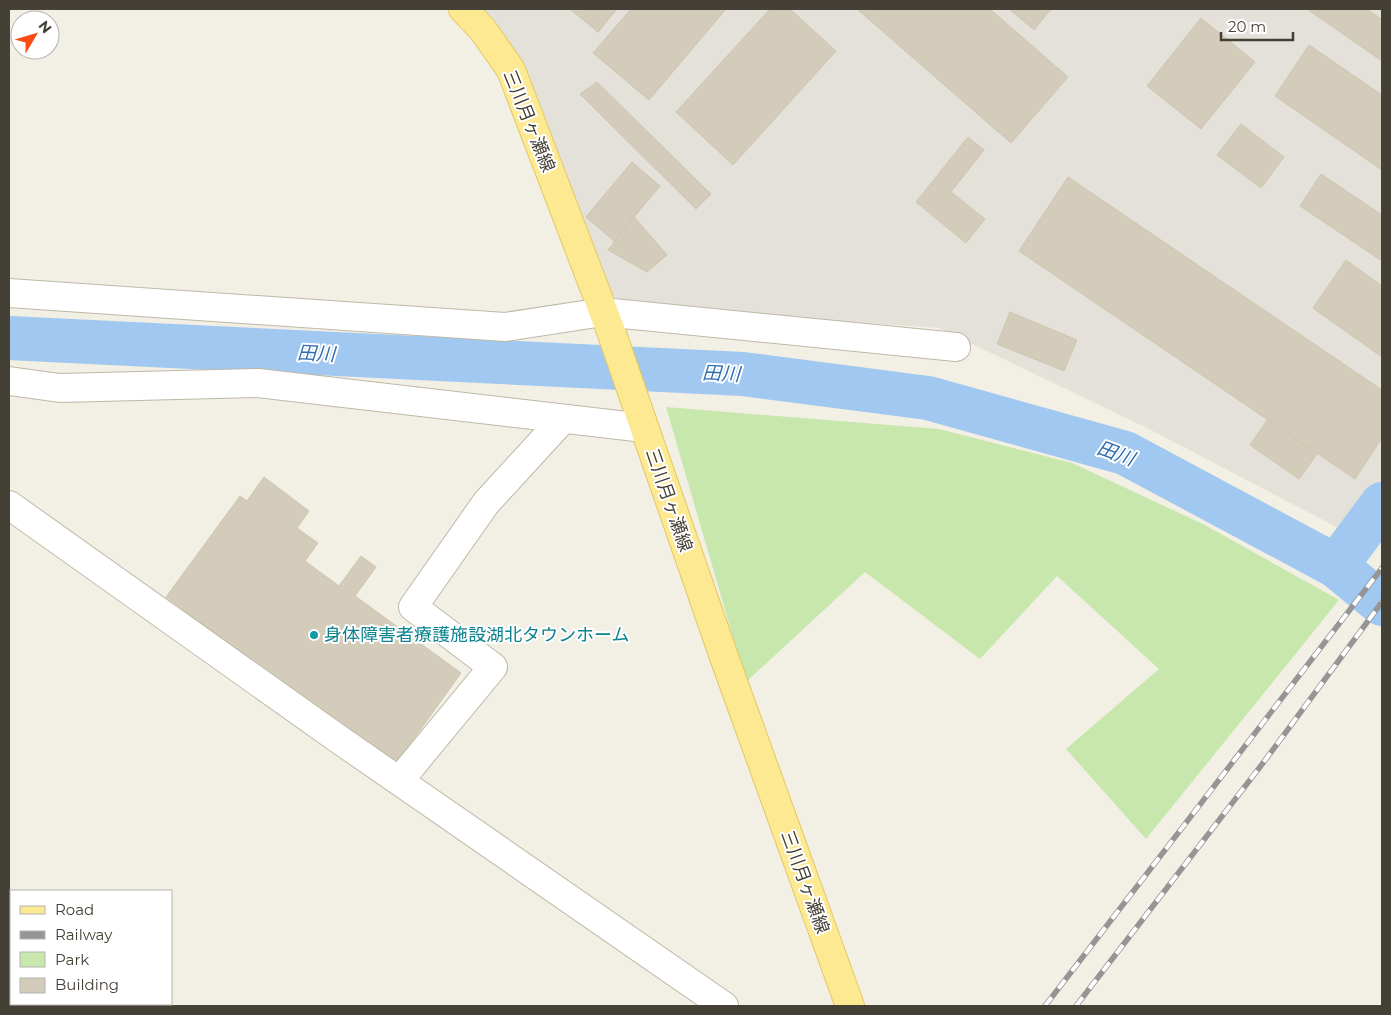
<svg xmlns="http://www.w3.org/2000/svg" width="1391" height="1015" font-family="Montserrat,'Noto Sans JP',sans-serif">
<rect width="100%" height="100%" fill="#f2efe5"/>
<!-- industrial -->
<path fill="#e4e1da" d="M 473,9 L 1382,9 L 1382,485 L 1348,533 L 1147,428 L 939,328 L 702,311 L 609,308 Z"/>
<!-- green -->
<path fill="#c8e7ad" d="M 666,407 L 939,429 L 1072,463 L 1203,524 L 1339,600 L 1146,839 L 1066,749 L 1159,669 L 1057,576 L 980,659 L 865,572 L 746,682 Z"/>
<g fill="none" stroke-linecap="round" stroke-linejoin="round">
<!-- river -->
<g stroke="#a1c8f0" stroke-width="44">
<path d="M 9,338 L 743,374 L 928,398 L 1125,453 L 1336,566 L 1382,604"/>
<path d="M 1336,566 L 1382,504"/>
</g>
</g>
<!-- building -->
<g fill="#d4ccba" stroke="#cfc5ae">
<path d="M 570,9 L 617,9 L 598,32 Z"/>
<path d="M 631,9 L 726,9 L 649,100 L 593,53 Z"/>
<path d="M 770,9 L 790,9 L 836,51 L 733,165 L 676,112 Z"/>
<path d="M 857,9 L 990,9 L 1068,77 L 1011,143 Z"/>
<path d="M 1009,9 L 1051,9 L 1034,30 Z"/>
<path d="M 1307,9 L 1367,9 L 1382,20 L 1382,61 Z"/>
<path d="M 1201,18 L 1255,62 L 1201,129 L 1147,86 Z"/>
<path d="M 1309,45 L 1382,95 L 1382,170 L 1275,96 Z"/>
<path d="M 597,82 L 711,194 L 696,209 L 580,94 Z"/>
<path d="M 1241,124 L 1284,157 L 1261,188 L 1217,155 Z"/>
<path d="M 968,137 L 984,150 L 951,192 L 985,219 L 966,243 L 916,202 Z"/>
<path d="M 632,162 L 660,186 L 614,241 L 586,217 Z"/>
<path d="M 1321,174 L 1382,215 L 1382,261 L 1300,206 Z"/>
<path d="M 1068,177 L 1382,390 L 1382,438 L 1355,479 L 1019,251 Z"/>
<path d="M 634,217 L 667,255 L 647,272 L 608,250 Z"/>
<path d="M 1346,260 L 1382,286 L 1382,357 L 1313,308 Z"/>
<path d="M 1010,312 L 1077,340 L 1064,371 L 997,344 Z"/>
<path d="M 1268,419 L 1317,454 L 1299,479 L 1250,445 Z"/>
<path d="M 264,477 L 309,511 L 297,528 L 318,543 L 305,561 L 339,586 L 361,556 L 376,567 L 355,596 L 461,673 L 395,765 L 166,597 L 240,496 L 247,501 Z"/>
</g>
<g fill="none" stroke-linecap="round" stroke-linejoin="round">
<defs>
<g id="minor">
<path d="M 9,293 L 505,327 L 603,312 L 956,347"/>
<path d="M 9,381 L 60,388 L 258,383 L 644,428"/>
<path d="M 9,505 L 337,738 L 724,1006"/>
<path d="M 399,781 L 493,667 L 413,607 L 486,503 L 563,419"/>
</g>
<path id="major" d="M 463,9 L 483,30 L 511,70 L 612,334 L 724,657 L 850,1006"/>
</defs>
<!-- minor casing -->
<use href="#minor" stroke="#beb8a8" stroke-width="30"/>
<!-- major casing -->
<use href="#major" stroke="#e3c862" stroke-width="30"/>
<!-- minor -->
<use href="#minor" stroke="#fff" stroke-width="28"/>
<!-- major -->
<use href="#major" stroke="#fee993" stroke-width="28"/>
<defs>
<g id="rail">
<path d="M 1045,1006 L 1382,568"/>
<path d="M 1076,1006 L 1263,763 L 1382,602"/>
</g>
</defs>
<!-- rail casing -->
<use href="#rail" stroke="#959595" stroke-width="5.5"/>
<!-- rail -->
<use href="#rail" stroke="#fff" stroke-width="4" stroke-dasharray="11" stroke-linecap="butt"/>
</g>
<!-- markers -->
<circle fill="#0f9aa8" stroke="#fff" stroke-width="2" cx="314" cy="635" r="5"/>
<g text-anchor="middle" stroke-width="4" stroke-linejoin="round" paint-order="stroke">
<!-- street labels -->
<g font-size="18" fill="#454035" stroke="#fff">
<text transform="translate(529 121) rotate(68)" y="6">三川月ヶ瀬線</text>
<text transform="translate(669 500) rotate(71)" y="6">三川月ヶ瀬線</text>
<text transform="translate(805 882) rotate(70)" y="6">三川月ヶ瀬線</text>
</g>
<!-- culture labels -->
<g font-size="18" fill="#0d838f" stroke="#fff" text-anchor="start">
<text x="324" y="641">身体障害者療護施設湖北タウンホーム</text>
</g>
<!-- water labels -->
<g font-size="19" font-style="italic" fill="#2f6db0" stroke="#fff">
<text transform="translate(316 353) rotate(3)" y="7">田川</text>
<text transform="translate(721 373) rotate(3)" y="7">田川</text>
<text transform="translate(1116 453) rotate(20)" y="7">田川</text>
</g>
</g>
<!-- border -->
<rect width="1391" height="1015" fill="none" stroke="#454035" stroke-width="20"/>
<!-- legend -->
<rect x="10" y="890" width="162" height="115" fill="#ffffff" stroke="#b5b3ae"/>
<rect x="20" y="906" width="25" height="8" fill="#fee993" stroke="#b5b3ae"/>
<text x="55" y="915" font-size="15" fill="#454035">Road</text>
<rect x="20" y="931" width="25" height="8" fill="#959595" stroke="#b5b3ae"/>
<text x="55" y="940" font-size="15" fill="#454035">Railway</text>
<rect x="20" y="952" width="25" height="15" fill="#c8e7ad" stroke="#b5b3ae"/>
<text x="55" y="965" font-size="15" fill="#454035">Park</text>
<rect x="20" y="978" width="25" height="15" fill="#d4ccba" stroke="#b5b3ae"/>
<text x="55" y="990" font-size="15" fill="#454035">Building</text>
<!-- north arrow -->
<g transform="translate(35 35) rotate(52)"><circle r="24" fill="#ffffff" stroke="#b5b3ae"/>
<path d="M0-4L9 19L0 12L-9 19Z" fill="#f94c15"/>
<text y="-8" font-size="14" font-weight="bold" text-anchor="middle" fill="#454035">N</text>
</g>
<!-- scale -->
<path d="M1221 32v8h72v-8" fill="none" stroke="#454035" stroke-width="2.5"/>
<text x="1228" y="32" font-size="15" fill="#454035" stroke="#ffffff" stroke-width="4" paint-order="stroke">20 m</text>
</svg>
